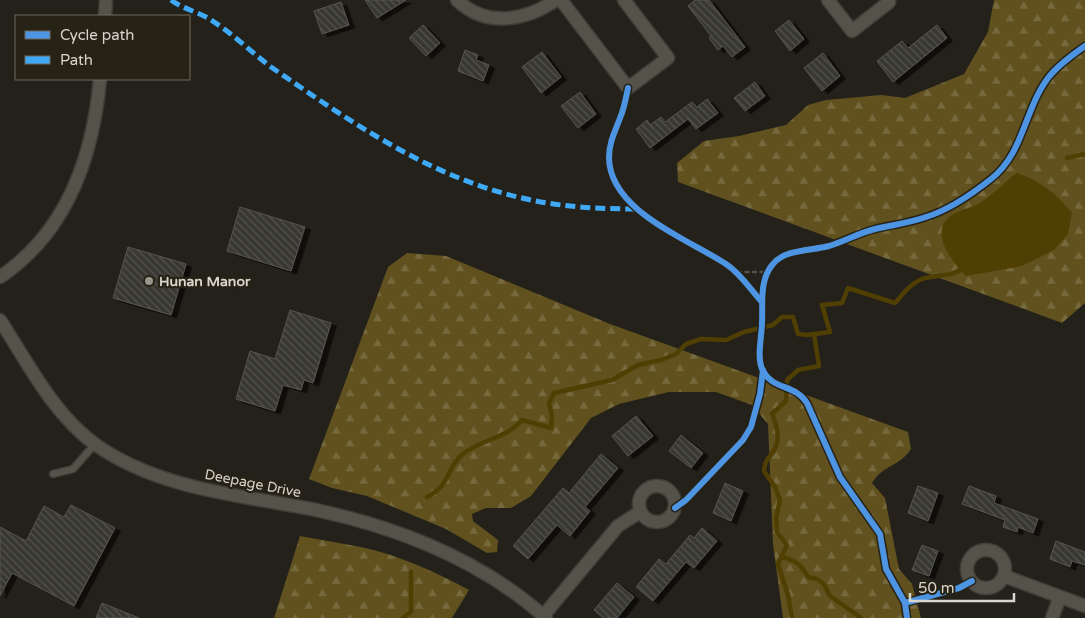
<svg xmlns="http://www.w3.org/2000/svg" width="1085" height="618" font-family="'Varela Round',sans-serif">
<defs>
<pattern id="forest-firs" width="22" height="20" patternUnits="userSpaceOnUse" patternTransform="scale(1.25)"><rect width="22" height="20" fill="#60511e"/><path d="M5 1l3.5 6h-7zM16 11l3.5 6h-7z" fill="#76693e"/></pattern>
<pattern id="building-back-hatch" width="6" height="6" patternUnits="userSpaceOnUse" patternTransform="scale(1.25)"><rect width="6" height="6" fill="#393731"/><path d="M-1 5l2 2M0 0l6 6M5-1l2 2" fill="none" stroke="#55534e"/></pattern>
<filter id="shadow"><feDropShadow dx="5.5" dy="3" stdDeviation="0" flood-color="#0009"/></filter>
</defs>
<rect width="100%" height="100%" fill="#23211a"/>
<!-- forest -->
<g fill="url(#forest-firs)">
<path d="M 994,0 L 1085,0 L 1085,303 L 1062,323 L 678,182 L 677,163 L 704,141 L 739,136 L 786,125 L 808,105 L 826,100 L 882,95 L 905,98 L 964,74 L 988,32 Z"/>
<path d="M 407,253 L 446,256 L 610,324 L 908,432 L 911,449 C 899,467 884,464 872,483 L 885,498 L 899,569 L 912,584 L 921,618 L 783,618 L 773,544 L 768,424 L 752,405 L 716,392 L 669,392 L 619,404 L 591,418 L 531,496 L 511,508 L 486,508 L 472,514 L 473,521 L 498,540 L 497,552 L 487,553 L 446,529 L 367,496 L 332,488 L 309,479 L 388,267 Z"/>
<path d="M 300,536 C 320,540 341,543 361,547 C 399,555 435,572 469,590 L 452,618 L 274,618 Z"/>
</g>
<!-- water -->
<path fill="#503f03" d="M 1017,173 C 1041,181 1056,194 1072,213 L 1068,234 L 1054,250 L 1022,266 L 966,276 C 954,263 931,237 947,219 C 954,211 969,209 978,204 C 992,196 1004,182 1017,173 Z"/>
<g fill="none" stroke-linecap="round" stroke-linejoin="round">
<!-- stream -->
<g stroke="#503f03" stroke-width="4.5">
<path d="M 1067,158 L 1085,154"/>
<path d="M 427,497 C 451,485 445,469 463,454 C 481,439 506,439 522,420 L 551,428 L 552,416 L 549,403 L 554,393 L 612,380 L 638,365 L 661,360 L 676,354 L 686,344 L 701,339 L 726,340 L 744,332 L 773,325 L 782,317 L 793,317 L 798,334 L 807,335 L 830,332 L 822,305 L 842,303 L 848,288 L 895,303 C 903,294 910,284 922,279 C 937,274 952,278 964,267"/>
<path d="M 781,557 C 795,560 801,564 808,577 L 817,579 L 824,584 L 830,596 L 860,617"/>
<path d="M 403,618 L 411,612 L 411,572"/>
<path d="M 792,618 L 788,595 L 778,564 L 787,545 L 777,532 L 776,518 L 780,500 L 775,487 L 764,471 C 765,457 772,457 776,446 C 780,436 776,423 772,414 L 786,401 L 787,380 L 798,370 L 819,366 L 814,334"/>
</g>
</g>
<!-- building -->
<g fill="url(#building-back-hatch)" stroke="#56544e" filter="url(#shadow)">
<path d="M 365,0 L 406,0 L 377,18 Z"/>
<path d="M 695,0 L 709,0 L 745,47 L 732,57 L 723,46 L 718,50 L 709,38 L 711,36 L 688,6 Z"/>
<path d="M 341,2 L 349,25 L 322,34 L 314,11 Z"/>
<path d="M 789,20 L 804,39 L 790,51 L 775,31 Z"/>
<path d="M 423,25 L 440,43 L 426,56 L 409,38 Z"/>
<path d="M 937,25 L 947,38 L 893,82 L 877,61 L 902,41 L 908,48 Z"/>
<path d="M 465,50 L 478,55 L 476,60 L 489,65 L 483,81 L 458,71 Z"/>
<path d="M 542,52 L 561,77 L 541,93 L 522,67 Z"/>
<path d="M 823,53 L 840,76 L 822,91 L 804,68 Z"/>
<path d="M 755,82 L 765,96 L 745,111 L 734,98 Z"/>
<path d="M 580,92 L 596,114 L 578,128 L 561,106 Z"/>
<path d="M 707,99 L 718,113 L 696,129 L 688,119 L 650,148 L 636,129 L 647,120 L 650,125 L 661,117 L 665,122 L 692,102 L 697,107 Z"/>
<path d="M 240,207 L 305,227 L 291,271 L 227,251 Z"/>
<path d="M 128,247 L 186,264 L 171,315 L 113,298 Z"/>
<path d="M 290,310 L 331,323 L 313,383 L 304,380 L 301,390 L 283,385 L 275,411 L 236,399 L 250,351 L 275,359 Z"/>
<path d="M 636,416 L 653,436 L 628,456 L 612,436 Z"/>
<path d="M 681,435 L 703,453 L 691,468 L 669,451 Z"/>
<path d="M 601,454 L 618,468 L 585,507 L 590,511 L 570,536 L 557,525 L 528,559 L 513,546 L 563,488 L 569,493 Z"/>
<path d="M 725,483 L 743,491 L 731,521 L 713,513 Z"/>
<path d="M 918,486 L 938,493 L 928,521 L 908,513 Z"/>
<path d="M 969,486 L 996,496 L 994,503 L 1038,519 L 1033,533 L 1018,527 L 1017,532 L 1003,527 L 1005,520 L 962,504 Z"/>
<path d="M 71,505 L 115,528 L 74,606 L 12,573 L 0,596 L 0,527 L 26,541 L 44,506 L 64,517 Z"/>
<path d="M 702,528 L 717,541 L 694,568 L 686,562 L 653,601 L 636,587 L 659,559 L 666,564 L 690,535 L 694,538 Z"/>
<path d="M 1056,541 L 1085,552 L 1085,565 L 1072,561 L 1070,567 L 1050,559 Z"/>
<path d="M 922,545 L 938,551 L 929,576 L 912,570 Z"/>
<path d="M 617,583 L 634,597 L 617,618 L 603,618 L 594,610 Z"/>
<path d="M 102,603 L 139,618 L 96,618 Z"/>
</g>
<g fill="none" stroke-linecap="round" stroke-linejoin="round">
<defs>
<path id="lane" d="M 53,474 L 73,469 L 95,444"/>
<g id="street">
<path d="M 457,0 C 486,28 525,21 556,0"/>
<path d="M 561,0 L 628,88 L 668,58 L 624,0"/>
<path d="M 828,0 L 852,31 L 889,2 L 888,0"/>
<path d="M 105,16 L 106,0"/>
<path d="M 0,277 C 67,232 93,156 100,79"/>
<path d="M 0,320 C 28,363 53,414 96,445 C 161,490 241,495 316,510 C 400,528 481,560 546,618"/>
<circle cx="657" cy="504" r="18"/>
<circle cx="986" cy="569" r="19"/>
<path d="M 1004,576 L 1085,606"/>
<path d="M 543,616 L 618,526 L 640,512"/>
<path d="M 1052,618 L 1060,597"/>
</g>
</defs>
<!-- lane casing -->
<use href="#lane" stroke="#3f3d37" stroke-width="9"/>
<!-- street casing -->
<use href="#street" stroke="#3f3d37" stroke-width="15"/>
<!-- path -->
<g stroke="#54514a" stroke-width="2.5" stroke-dasharray="5 2.5" stroke-linecap="butt">
<path d="M 626,99 C 620,119 609,136 609,158 C 610,211 688,239 726,264 C 741,274 750,289 762,302"/>
<path d="M 737,272 L 767,272"/>
<path d="M 675,508 L 686,500 L 743,440 L 751,427 L 757,410 L 762,371"/>
<path d="M 905,603 L 959,588 L 972,581"/>
<path d="M 907,618 L 905,603 L 886,569 L 880,534 L 840,477 L 807,403 C 795,384 773,390 763,371 C 756,358 762,337 762,322 C 763,303 759,280 773,264 C 785,249 811,251 829,246 C 845,241 859,233 875,229 C 892,225 909,223 926,217 C 949,210 972,194 991,179 C 1024,153 1024,110 1048,78 C 1058,65 1072,55 1085,46"/>
</g>
<!-- lane -->
<use href="#lane" stroke="#555349" stroke-width="6"/>
<!-- street -->
<use href="#street" stroke="#555349" stroke-width="12"/>
<!-- quiet -->
<path stroke="#3fa9f5" stroke-width="5" stroke-dasharray="10 5" stroke-linecap="butt" d="M 171,0 C 183,9 199,12 211,20 C 232,33 251,52 271,67 C 348,120 426,175 518,197 C 558,207 598,209 639,209"/>
<defs>
<g id="cycleway">
<path d="M 628,88 C 626,98 624,109 620,118 C 615,132 609,142 609,158 C 610,211 688,239 726,264 C 741,274 750,289 762,302"/>
<path d="M 675,508 L 686,500 L 743,440 L 751,427 L 760,394 L 763,370"/>
<path d="M 905,603 L 959,588 L 972,581"/>
<path d="M 907,618 L 905,603 L 886,569 L 880,534 L 840,477 L 807,403 C 795,384 773,390 763,371 C 756,358 762,337 762,322 C 763,303 759,280 773,264 C 785,249 811,251 829,246 C 845,241 859,233 875,229 C 892,225 909,223 926,217 C 949,210 972,194 991,179 C 1024,153 1024,110 1048,78 C 1058,65 1072,55 1085,46"/>
</g>
</defs>
<!-- cycleway casing -->
<use href="#cycleway" stroke="#272216" stroke-width="9"/>
<!-- cycleway -->
<use href="#cycleway" stroke="#4d94e3" stroke-width="6"/>
</g>
<!-- markers -->
<circle fill="#99968e" stroke="#272216" stroke-width="2" cx="149" cy="281" r="5"/>
<g text-anchor="middle" stroke-width="4.5" stroke-linejoin="round" paint-order="stroke">
<!-- poi labels -->
<g font-size="14" font-weight="bold" fill="#d8d5cd" stroke="#272216" text-anchor="start">
<text x="159" y="286">Hunan Manor</text>
</g>
<!-- street labels -->
<g font-size="14" fill="#d8d5cd" stroke="#272216">
<text transform="translate(253 483) rotate(11)" y="5">Deepage Drive</text>
</g>
</g>
<!-- legend -->
<rect x="15" y="15" width="175" height="65" fill="#272216" stroke="#6e6a5f"/>
<rect x="25" y="31" width="25" height="8" fill="#4d94e3" stroke="#6e6a5f"/>
<text x="60" y="40" font-size="15" fill="#d8d5cd">Cycle path</text>
<rect x="25" y="56" width="25" height="8" fill="#3fa9f5" stroke="#6e6a5f"/>
<text x="60" y="65" font-size="15" fill="#d8d5cd">Path</text>
<!-- scale -->
<path d="M910 593v8h104v-8" fill="none" stroke="#d8d5cd" stroke-width="2.5"/>
<text x="918" y="593" font-size="15" fill="#d8d5cd" stroke="#272216" stroke-width="4" paint-order="stroke">50 m</text>
</svg>
